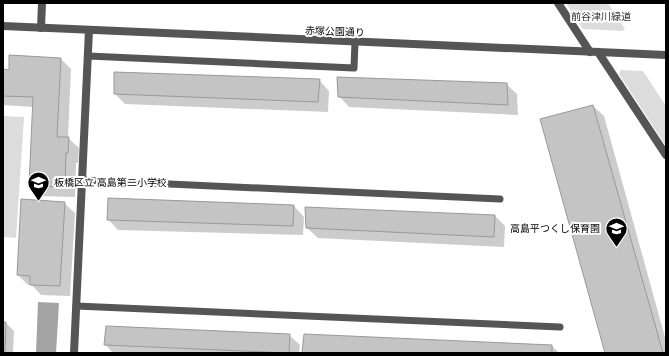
<svg xmlns="http://www.w3.org/2000/svg" width="669" height="356" font-family="Quicksand,'Noto Sans JP',sans-serif">
<rect width="100%" height="100%" fill="#fff"/>
<!-- green -->
<g fill="#dcdcdc">
<path d="M 566,3 L 608,3 L 625,29 L 622,31 L 583,29 Z"/>
<path d="M 621,70 L 643,71 L 666,106 L 666,146 L 619,74 Z"/>
<path d="M 3,116 L 24,117 L 16,238 L 3,237 Z"/>
</g>
<!-- water -->
<path fill="#a3a3a3" d="M 38,302 L 59,303 L 56,353 L 36,353 Z"/>
<!-- shadow -->
<g fill="#0003">
<path d="M 61,59 L 71,69 L 68,138 L 79,148 L 78,163 L 76,163 L 75,197 L 40,196 L 30,185 L 33,107 L 3,105 L 3,70 L 10,71 Z"/>
<path d="M 319,80 L 329,91 L 328,112 L 125,104 L 115,94 Z"/>
<path d="M 506,84 L 517,94 L 518,115 L 349,107 L 339,96 Z"/>
<path d="M 593,106 L 604,116 L 666,341 L 666,353 L 606,353 Z"/>
<path d="M 109,199 L 294,206 L 304,217 L 303,235 L 118,230 L 108,219 Z"/>
<path d="M 64,203 L 75,213 L 70,296 L 41,295 L 32,285 L 28,285 L 18,275 Z"/>
<path d="M 495,216 L 505,226 L 504,247 L 318,238 L 307,228 Z"/>
<path d="M 3,323 L 6,323 L 14,331 L 13,353 L 3,353 Z"/>
<path d="M 289,335 L 300,345 L 299,353 L 113,353 L 105,344 Z"/>
<path d="M 552,346 L 559,353 L 303,353 Z"/>
</g>
<!-- building -->
<g fill="#c4c4c4" stroke="#999">
<path d="M 9,55 L 61,58 L 57,137 L 69,137 L 68,153 L 66,153 L 65,187 L 29,186 L 33,97 L 3,96 L 3,69 L 9,70 Z"/>
<path d="M 114,72 L 320,79 L 318,102 L 114,94 Z"/>
<path d="M 337,77 L 507,83 L 508,105 L 338,97 Z"/>
<path d="M 593,105 L 663,353 L 605,353 L 540,119 Z"/>
<path d="M 108,198 L 294,205 L 293,226 L 107,220 Z"/>
<path d="M 21,199 L 65,202 L 60,286 L 30,285 L 30,276 L 17,275 Z"/>
<path d="M 305,207 L 495,215 L 494,237 L 306,228 Z"/>
<path d="M 3,322 L 6,322 L 5,351 L 3,351 Z"/>
<path d="M 106,326 L 290,334 L 289,353 L 104,345 Z"/>
<path d="M 304,334 L 552,345 L 552,353 L 302,353 Z"/>
</g>
<g fill="none" stroke-linecap="round" stroke-linejoin="round">
<!-- service -->
<g stroke="#555" stroke-width="7">
<path d="M 88,56 L 354,68 L 355,42"/>
<path d="M 82,180 L 500,199"/>
<path d="M 76,306 L 560,327"/>
</g>
<!-- minor -->
<g stroke="#555" stroke-width="8">
<path d="M 41,28 L 42,3"/>
<path d="M 598,52 L 666,155"/>
<path d="M 74,353 L 89,30"/>
</g>
<!-- tertiary -->
<g stroke="#555" stroke-width="8">
<path d="M 558,3 L 590,52"/>
<path d="M 3,26 L 666,55"/>
</g>
</g>
<!-- icons -->
<defs>
<symbol id="school-pin" viewBox="-11 -11 22 30"><path d="M0 17L-7.5 6A9.5 9.5 0 1 1 7.5 6Z" fill="#000" stroke="#fff"/><path d="M0-5L7-2L0 1L-7-2ZM-4 1L0 2.5L4 1V4Q0 6-4 4Z" fill="#fff"/></symbol>
</defs>
<g fill-rule="evenodd">
<use href="#school-pin" x="26" y="170" width="25" height="34"/>
<use href="#school-pin" x="604" y="216" width="25" height="34"/>
</g>
<g text-anchor="middle" stroke-width="4" stroke-linejoin="round" paint-order="stroke">
<!-- park labels -->
<g font-size="10" fill="#333" stroke="#fff">
<text x="601" y="20">前谷津川緑道</text>
</g>
<!-- street labels -->
<g font-size="10" fill="#000" stroke="#fff">
<text transform="translate(335 31) rotate(2)" y="4">赤塚公園通り</text>
</g>
<!-- poi labels -->
<g font-size="10" fill="#000" stroke="#fff" text-anchor="start">
<text x="54" y="186">板橋区立 高島第二小学校</text>
<text x="600" y="232" text-anchor="end">高島平つくし保育園</text>
</g>
</g>
<!-- border -->
<rect width="669" height="356" fill="none" stroke="#000000" stroke-width="8"/>
</svg>
